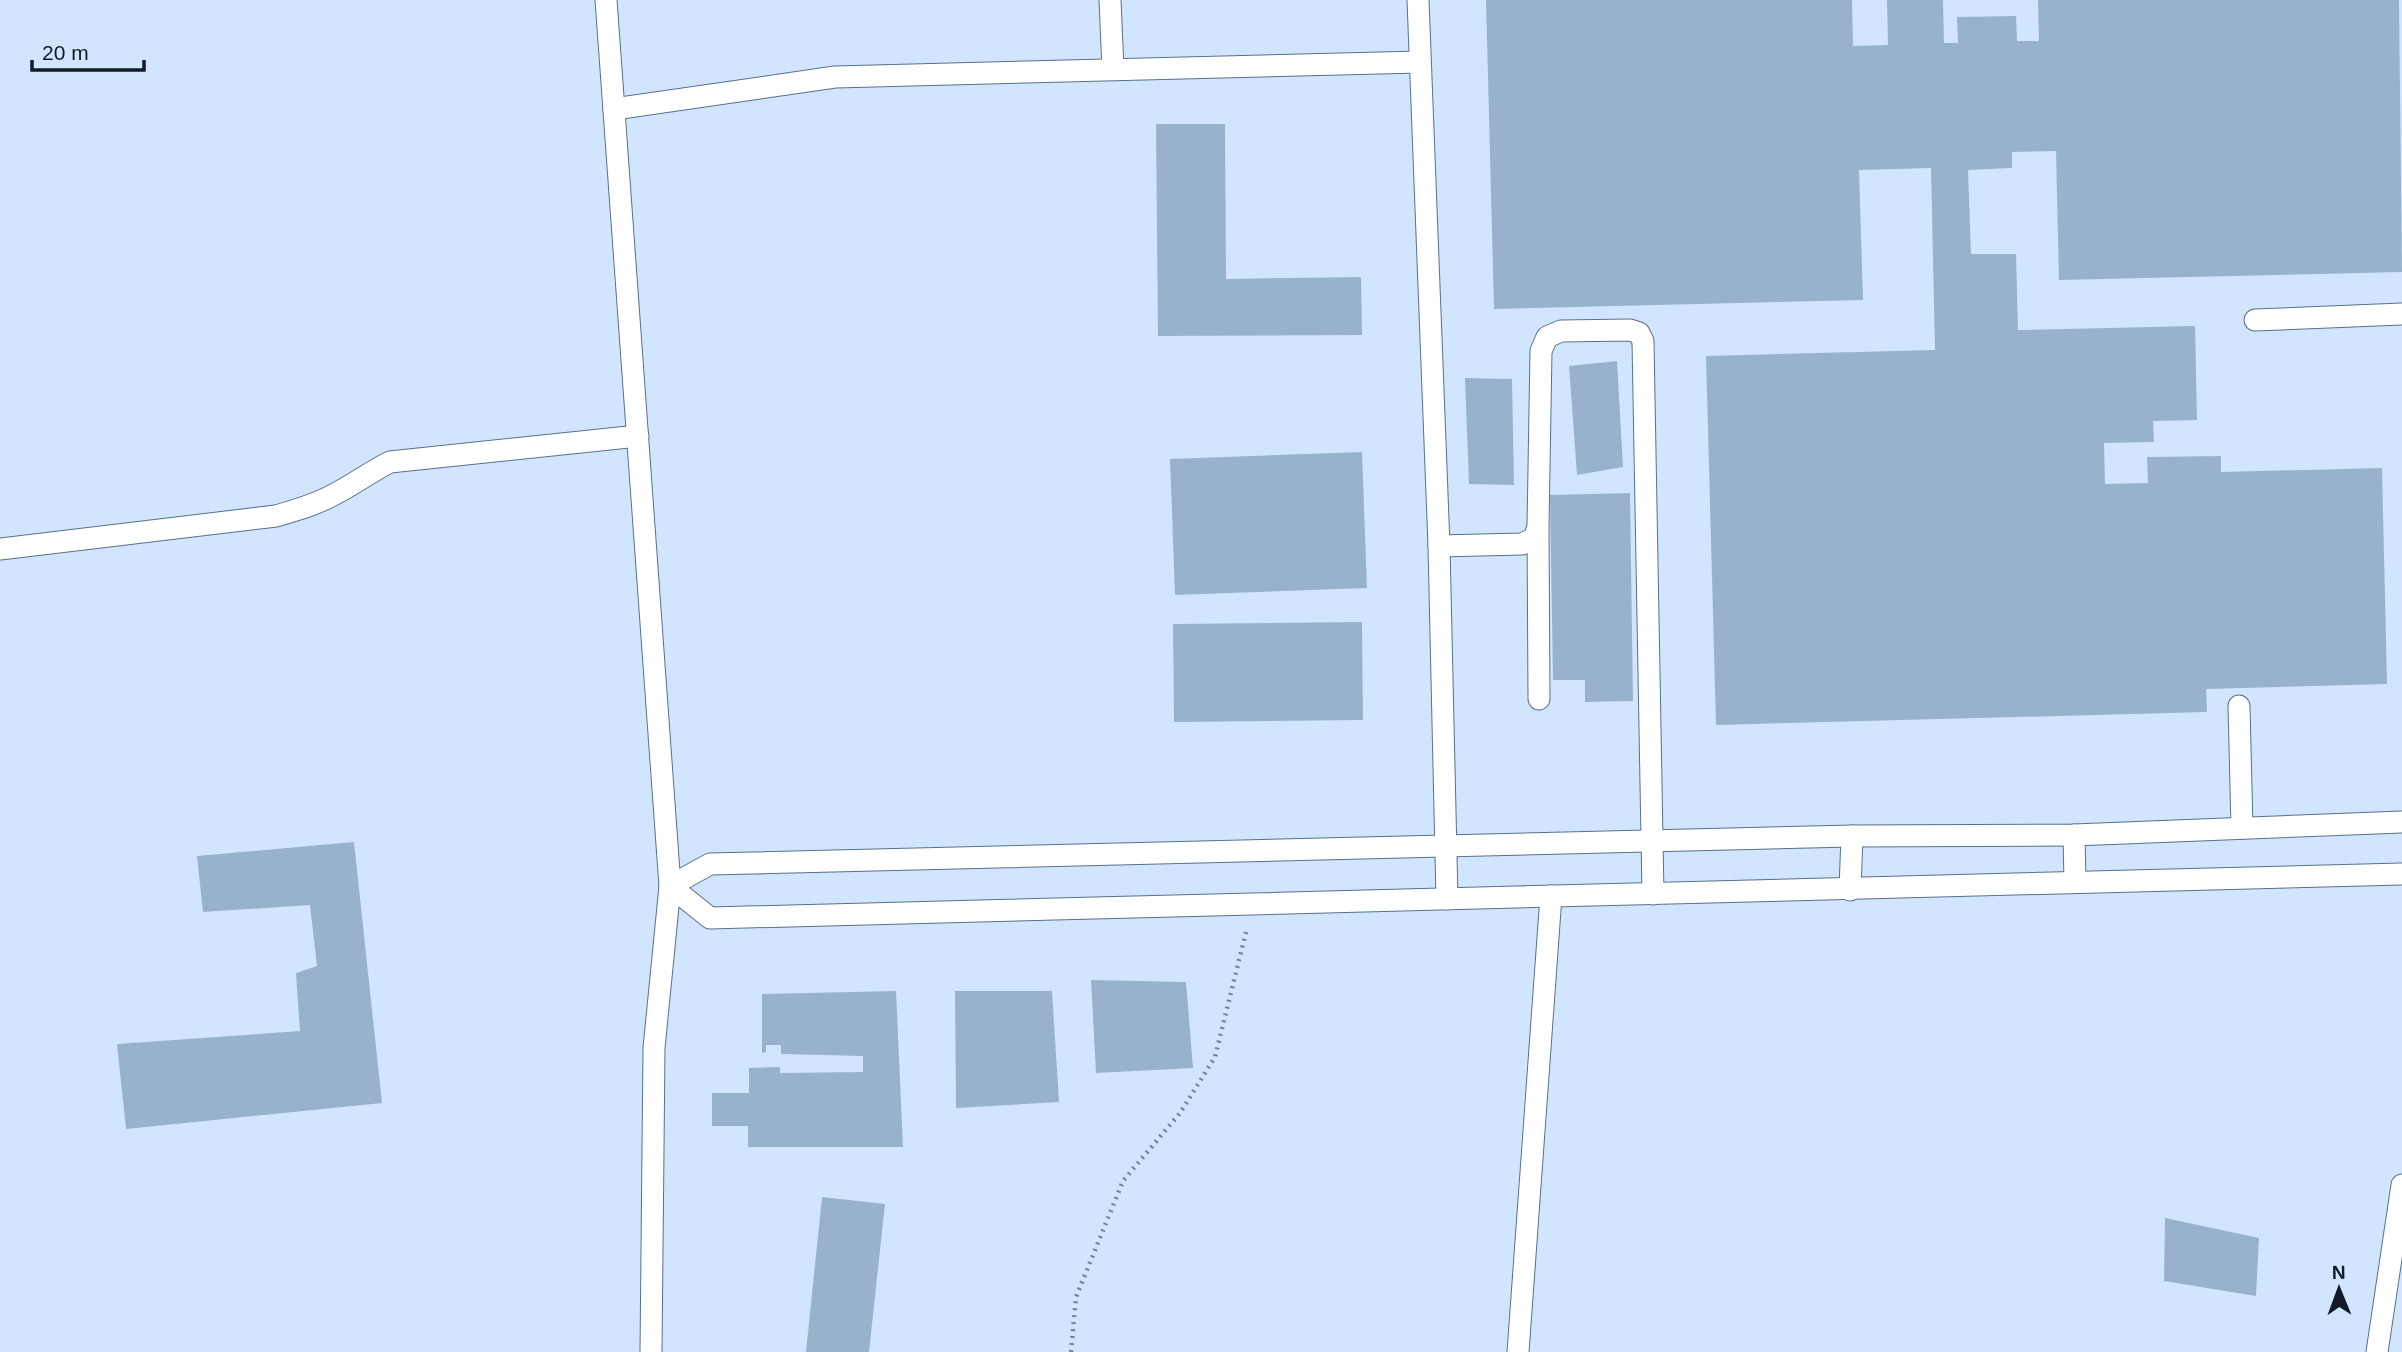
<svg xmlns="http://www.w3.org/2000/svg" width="2402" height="1352" font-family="Arial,sans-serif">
<rect width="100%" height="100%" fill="#d1e6fe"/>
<!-- building -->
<g fill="#98b2ce">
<path d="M 1486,0 L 1852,0 L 1853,46 L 1888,45 L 1887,0 L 1943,0 L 1944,43 L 1958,43 L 1957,17 L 2016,16 L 2017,41 L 2039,41 L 2038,0 L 2399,0 L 2402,272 L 2059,280 L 2056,151 L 2012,152 L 2012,168 L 1968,170 L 1971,254 L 2016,254 L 2018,330 L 2195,326 L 2197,420 L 2153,421 L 2154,442 L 2104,443 L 2105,484 L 2148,483 L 2147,457 L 2221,456 L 2221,472 L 2382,468 L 2387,684 L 2206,689 L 2207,712 L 1716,725 L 1706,356 L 1935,350 L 1931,168 L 1859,170 L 1863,300 L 1494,309 Z"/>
<path d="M 1156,124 L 1225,124 L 1226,279 L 1361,277 L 1362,335 L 1158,336 Z"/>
<path d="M 1617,361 L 1623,467 L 1577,475 L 1569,366 Z"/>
<path d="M 1465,378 L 1512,379 L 1514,485 L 1469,484 Z"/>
<path d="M 1362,452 L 1367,588 L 1175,595 L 1170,459 Z"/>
<path d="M 1630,493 L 1633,701 L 1585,702 L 1585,680 L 1553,680 L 1550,495 Z"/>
<path d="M 1362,622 L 1363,720 L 1174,722 L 1173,624 Z"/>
<path d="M 354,842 L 382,1103 L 126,1129 L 117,1044 L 300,1031 L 296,973 L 317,966 L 310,905 L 203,912 L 197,856 Z"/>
<path d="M 1091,980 L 1186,982 L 1193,1068 L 1096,1073 Z"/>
<path d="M 896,991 L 903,1147 L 748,1147 L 748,1126 L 712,1126 L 712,1093 L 749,1093 L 749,1068 L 780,1067 L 780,1073 L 863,1072 L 863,1056 L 781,1054 L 781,1045 L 766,1045 L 766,1052 L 762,1053 L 762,994 Z"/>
<path d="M 955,991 L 1052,991 L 1059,1102 L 956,1108 Z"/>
<path d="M 822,1197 L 885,1204 L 869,1352 L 806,1352 Z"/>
<path d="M 2165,1218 L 2259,1238 L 2256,1296 L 2164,1281 Z"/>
</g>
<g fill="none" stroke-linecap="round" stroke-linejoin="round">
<defs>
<g id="service">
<path d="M 606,0 L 670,886 L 654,1048 L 651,1352"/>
<path d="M 1110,0 L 1113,69"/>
<path d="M 1418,0 L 1439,546 L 1447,899"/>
<path d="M 614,109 L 835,77 L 1420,62"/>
<path d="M 2255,320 L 2402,314"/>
<path d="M 1538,527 L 1539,699"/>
<path d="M 1439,546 L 1522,544 L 1534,538 L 1538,527 L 1541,351 L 1547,337 L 1561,331 L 1630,330 L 1639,333 L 1643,341 L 1653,894"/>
<path d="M 0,549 L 276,516 C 296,510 315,505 333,495 C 353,485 370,472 390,462 L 638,436"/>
<path d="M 2239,706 L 2242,828"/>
<path d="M 2402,822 L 2074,835 L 1852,836 L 710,864 L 670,886 L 710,918 L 2402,874"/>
<path d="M 2074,835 L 2075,882"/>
<path d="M 1850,890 L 1852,836"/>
<path d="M 1518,1352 L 1551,896"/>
<path d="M 2377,1352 L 2402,1185"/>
</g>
</defs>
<!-- service casing -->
<use href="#service" stroke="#58708a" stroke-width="23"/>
<!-- path -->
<path stroke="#738394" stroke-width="4.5" stroke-dasharray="2 5" stroke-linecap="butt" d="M 1071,1352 L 1076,1297 L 1123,1181 L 1180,1113 L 1215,1057 L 1246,932"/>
<!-- service -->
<use href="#service" stroke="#fff" stroke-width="21"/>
</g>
<!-- north arrow -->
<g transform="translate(2339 1289) rotate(359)" stroke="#d1e6fe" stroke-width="5" paint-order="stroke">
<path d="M0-5L12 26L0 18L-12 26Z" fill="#111a25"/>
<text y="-10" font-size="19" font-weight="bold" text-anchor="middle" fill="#111a25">N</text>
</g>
<!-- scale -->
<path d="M32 60v10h112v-10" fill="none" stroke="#111a25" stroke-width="3.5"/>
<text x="42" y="60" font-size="21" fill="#111a25" stroke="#d1e6fe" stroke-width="5" paint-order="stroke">20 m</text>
</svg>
